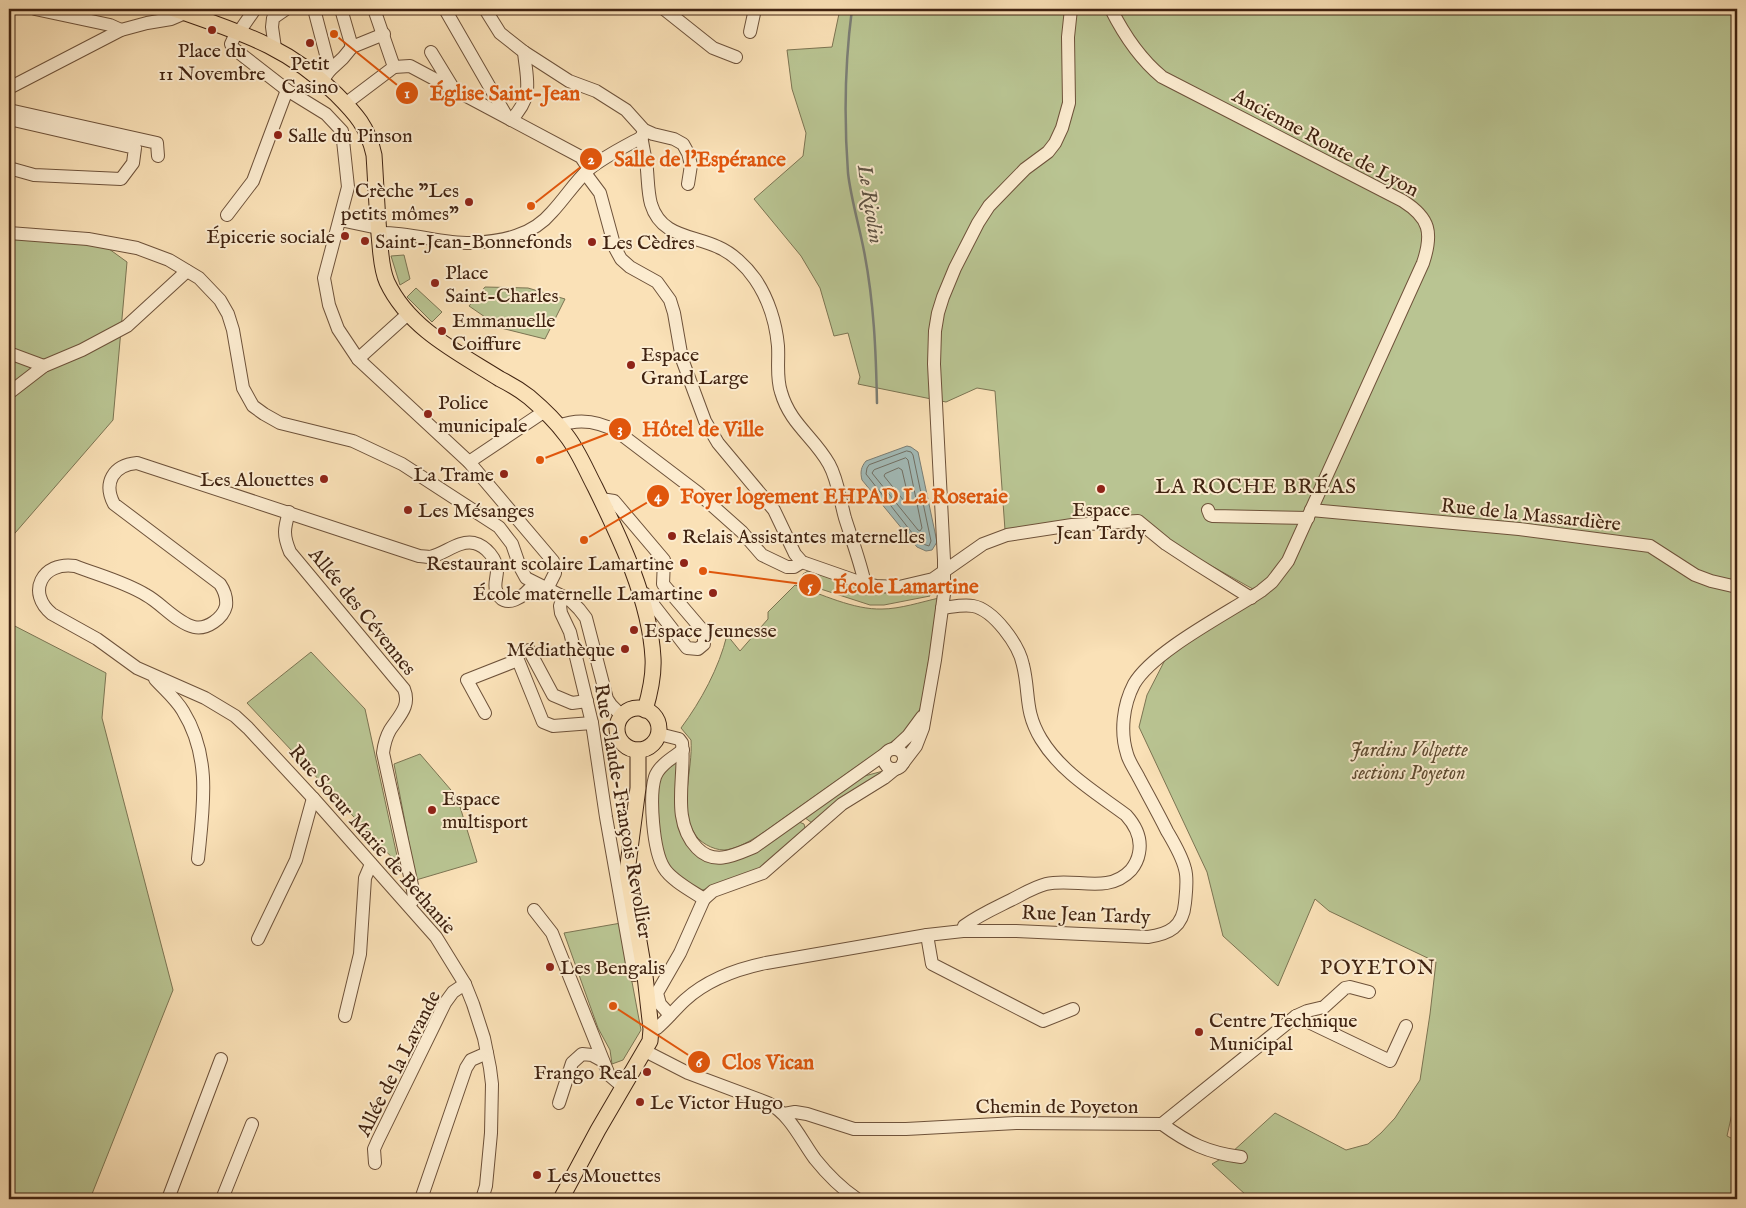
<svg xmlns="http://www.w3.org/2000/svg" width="1746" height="1208" font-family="'IM FELL English',serif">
<rect width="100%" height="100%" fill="#fae1b7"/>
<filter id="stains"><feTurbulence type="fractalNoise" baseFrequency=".004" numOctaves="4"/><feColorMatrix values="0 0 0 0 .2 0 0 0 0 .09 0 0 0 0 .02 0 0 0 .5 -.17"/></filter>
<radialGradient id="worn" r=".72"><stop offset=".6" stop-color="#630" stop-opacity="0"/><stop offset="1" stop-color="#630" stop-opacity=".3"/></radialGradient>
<!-- green -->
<g fill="#b9c492" stroke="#7c7452">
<path d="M 840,9 L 1737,9 L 1737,1091 L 1727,1136 L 1737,1141 L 1737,1199 L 1254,1199 L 1246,1195 L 1212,1164 L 1231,1153 L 1275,1113 L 1346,1150 L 1368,1144 L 1381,1133 L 1395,1118 L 1420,1080 L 1430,1014 L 1436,962 L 1329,911 L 1315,899 L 1278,986 L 1223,936 L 1207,872 L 1139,727 L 1147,695 L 1166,658 L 1260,593 L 1192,555 L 1140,518 L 1005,530 L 995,391 L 977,388 L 946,402 L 858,384 L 860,377 L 848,333 L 834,336 L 820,288 L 801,256 L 754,199 L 803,156 L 806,133 L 792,89 L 787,50 L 832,47 Z"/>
<path d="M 9,228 L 105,246 L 127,262 L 113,420 L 9,540 Z"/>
<path d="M 404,255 L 410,279 L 400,285 L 391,256 Z"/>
<path d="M 485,287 L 528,288 L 565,299 L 545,339 L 501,328 L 469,306 Z"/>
<path d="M 416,288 L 442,312 L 432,322 L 407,297 Z"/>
<path d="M 808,571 L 865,588 L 931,584 L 930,596 L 884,605 L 870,605 L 799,582 L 803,574 Z"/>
<path d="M 795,585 C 821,594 854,610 882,609 C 900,609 921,602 939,598 L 921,707 L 907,730 L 897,738 C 861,764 824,789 788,815 C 772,826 744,849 724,850 C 713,850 698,842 693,831 C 679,804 693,770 691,740 L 681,728 C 701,701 719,668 727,635 L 740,651 L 768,619 L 768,612 Z"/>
<path d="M 9,623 L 106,673 L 102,718 L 173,990 L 90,1199 L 9,1199 Z"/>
<path d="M 311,652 L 365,709 L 399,865 L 247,703 Z"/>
<path d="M 420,754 L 457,797 L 477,862 L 416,880 L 394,764 Z"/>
<path d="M 677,760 L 687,844 L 692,852 L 705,861 L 799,822 L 804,824 L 805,828 L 764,868 L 700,891 L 671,872 L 659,849 L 657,780 Z"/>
<path d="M 883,771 L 812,823 L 804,817 L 861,777 Z"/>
<path d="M 621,923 L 641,1030 L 623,1060 L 612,1064 L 610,1050 L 598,1028 L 564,933 Z"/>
</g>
<!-- water -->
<path fill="#a2bbb8" stroke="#7b7e75" d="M 907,446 L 911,447 L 918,452 L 937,542 L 932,550 L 926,551 L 917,547 L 862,480 C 860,472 861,467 866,461 Z"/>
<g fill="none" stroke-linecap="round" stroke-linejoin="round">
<!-- shore -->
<g stroke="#716f64" stroke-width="1">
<path d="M 907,451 L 911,452 L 913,455 L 931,541 L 929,546 L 920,543 L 866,474 L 867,468 L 869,465 Z"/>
<path d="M 906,458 L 908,460 L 922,528 L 920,531 L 918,530 L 872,473 L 874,470 Z"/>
<path d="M 899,468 L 902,470 L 909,500 L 907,502 L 904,501 L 884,476 L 885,474 Z"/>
</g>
<!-- stream -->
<path stroke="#7b7e75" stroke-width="2.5" d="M 852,9 C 845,62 844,119 848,173 C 851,199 859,225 864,251 C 874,302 876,352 877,403"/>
<defs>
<g id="minor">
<path d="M 35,9 L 110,25 L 121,30"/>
<path d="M 314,9 L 330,70 L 322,81"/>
<path d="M 341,9 L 352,47"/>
<path d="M 485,9 L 500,33 L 524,52 L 569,81 L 596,91 L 626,110 L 644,130 L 653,134 L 674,139 L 683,144 L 688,153 L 691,165 L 688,184"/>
<path d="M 664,9 L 713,48 L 736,57"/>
<path d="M 446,11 L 507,117"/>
<path d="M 237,31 L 231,44 L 233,48 L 287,90 L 326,114 L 342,131 L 348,187 L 324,278 L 329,305 L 338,329 L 358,359 L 469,462 L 553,561 L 555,573 L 547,589"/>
<path d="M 239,32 L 255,9"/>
<path d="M 750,32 L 755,9"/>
<path d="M 275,48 L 272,27 L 273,18 L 286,9"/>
<path d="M 431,52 L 453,88"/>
<path d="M 394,67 L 410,66 L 581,157 L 589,169"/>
<path d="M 330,70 L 343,58 L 352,47 L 384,34"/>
<path d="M 9,88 L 121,30 L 147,23 L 171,19 L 185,13"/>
<path d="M 345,104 L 394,67 L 374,9"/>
<path d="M 9,110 L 157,143 L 158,156"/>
<path d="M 9,119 L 135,148 L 133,163 L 121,179 L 34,175 L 9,168"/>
<path d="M 511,120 C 534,96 527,82 524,52"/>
<path d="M 644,130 C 644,132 642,134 642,137 C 641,140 647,164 647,170 C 648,181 648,193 651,204 C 661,237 692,235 718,247 C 732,253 746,266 755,279 C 768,298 776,323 778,346 C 779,361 776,377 781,392 C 790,424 814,437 829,464 C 838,480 840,500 845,518 C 852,540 860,561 865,584"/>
<path d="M 585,173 L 600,193 L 615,248 L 621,259 L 630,267 L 657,282 L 670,300 L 674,313 L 682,359 L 705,421 L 718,443 L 774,510 L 795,554 L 802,562 L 865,584 L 876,586 L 899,587 L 933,579 L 983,544 L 1007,535 L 1072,525 L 1138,521 L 1166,544 L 1195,563 L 1251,598"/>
<path d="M 227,215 L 253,181 L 287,90"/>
<path d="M 340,220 L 378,228"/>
<path d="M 9,233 L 88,239 L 137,248 L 169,260 L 199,278 L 220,300 L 228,314 L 233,330 L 243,388 L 253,406 L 264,414 L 280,423 L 353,441 L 402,464 L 499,527 L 512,544 L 520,567 L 526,578 L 570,600 L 579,609 L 586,618 L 607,699 L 611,705 L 622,716"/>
<path d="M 379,233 C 410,232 443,244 473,243 C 503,241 532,236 552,212 C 565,198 575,182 589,169 C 605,156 624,147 642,137"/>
<path d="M 9,353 L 44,366"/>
<path d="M 358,359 L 409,313"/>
<path d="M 9,393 L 44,366 L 82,350 L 127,326 L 187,271"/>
<path d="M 559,426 C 579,418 600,422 618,432 L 697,492 L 742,532 L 762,555 L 787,567 L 794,567 L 802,562"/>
<path d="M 469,462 L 545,411"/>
<path d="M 601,499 L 614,501 L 664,560 L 663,584 L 704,632 L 704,644 L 698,649 L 687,648 L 645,594 L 640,596"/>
<path d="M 1208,510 L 1210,515 L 1213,516 L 1308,518"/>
<path d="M 1311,510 L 1519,529 L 1650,546 L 1695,575 L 1711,581 L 1737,587"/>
<path d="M 289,512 C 284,529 283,535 290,552 L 404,689 C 411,706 399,716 390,730 C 386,737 384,745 383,753 L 413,890 L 414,899 L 409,905"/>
<path d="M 563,597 L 560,606 L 561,613 L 570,632 L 592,723 L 606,817 L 634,975"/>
<path d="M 942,608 C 952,607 963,604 973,606 C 994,610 1019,645 1023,665 C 1030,693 1024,711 1041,739 C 1061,772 1095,792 1126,815 C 1136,826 1142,838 1139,853 C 1138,859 1135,865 1131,870 C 1108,895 1075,877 1046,884 C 1034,887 1023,894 1011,900 C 995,908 979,915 964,926 L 963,931"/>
<path d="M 529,650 L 553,695 L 572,703 L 587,701"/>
<path d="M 155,679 C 164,689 176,699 183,711 C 212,758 203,808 198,859"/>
<path d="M 485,713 L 467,680 L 518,660 L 543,722 L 553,726 L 592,723"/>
<path d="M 659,734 L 679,739 L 682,743 C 686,777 670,820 697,848 C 714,866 735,855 754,847 L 885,754"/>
<path d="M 894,749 L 908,736 L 922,717"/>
<circle cx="894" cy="759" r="10"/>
<path d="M 903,763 L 916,746 L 923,728 L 935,660 L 944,594 L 944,560 L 934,364 L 935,331 L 938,313 L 943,297 L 955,268 L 978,223 L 989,206 L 1025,169 L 1048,152 L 1055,143 L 1062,128 L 1069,103 L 1068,37 L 1071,9"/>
<path d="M 704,899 L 713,891 L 763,873 L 842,804 L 884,778 L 895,769"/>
<path d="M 534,910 L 552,933 L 609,1075 L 623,1087"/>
<path d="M 927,935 L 932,964 L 1043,1021 L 1073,1009"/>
<path d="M 258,939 L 296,860 L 313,798"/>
<path d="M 670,1015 L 660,1004 L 657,993 L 680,953 L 704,899 C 692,891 671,880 664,868 C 653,851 649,796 655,777 C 659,765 674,757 683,750"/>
<path d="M 345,1016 L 360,954 L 365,878 L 371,864"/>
<path d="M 1296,1016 L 1390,1061 L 1406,1026"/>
<path d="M 651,1029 L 657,1028 C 667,1020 675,1009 685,1000 C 707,980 737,969 766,963 L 927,935 L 963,931 L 1016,931 L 1148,937 C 1169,934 1183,927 1185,903 C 1186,892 1188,879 1185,869 C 1182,856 1174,843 1167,831 C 1158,813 1148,795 1139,778 C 1135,770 1129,762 1127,754 C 1120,732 1123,705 1134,684 C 1153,651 1228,613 1261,591 L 1272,582 L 1288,561 L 1423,263 C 1433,233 1430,218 1403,201 L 1162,77 C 1139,58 1124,35 1111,9"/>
<path d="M 645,1051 L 688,1073 L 768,1103 C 790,1114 801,1140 815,1159 C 827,1174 841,1188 857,1199"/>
<path d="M 559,1103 L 572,1063 L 582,1054 L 592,1055 L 603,1061"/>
<path d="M 784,1114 L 795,1112 L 807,1114 L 854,1129 L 906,1129 L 1016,1123 L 1162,1124 L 1296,1016 L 1307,1011 L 1324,1007 L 1345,988 L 1350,987 L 1369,992"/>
<path d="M 1162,1124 C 1188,1143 1208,1153 1241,1157"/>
<path d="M 375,1163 L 374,1149 L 378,1140 L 445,1003 L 453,992 L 465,984"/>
<path d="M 168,1199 L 221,1059"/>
<path d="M 222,1199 L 252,1124"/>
<path d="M 421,1199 L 466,1068 L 471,1060 L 487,1053"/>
<path d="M 482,1199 L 486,1186 L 491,1133 L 492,1084 L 490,1068 L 484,1038 L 473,1004 L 465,984 L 436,937 L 313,798 L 248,728 L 235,716 L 205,698 L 137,668 L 97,639 L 52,614 C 26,593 42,561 75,566 C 98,575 125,582 146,595 C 161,603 177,623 194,627 C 207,630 223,618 226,606 C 227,598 224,590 220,584 L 114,504 C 103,483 113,465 137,463 L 419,556 C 422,556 427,557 430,557 C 445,554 458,540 474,543 C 486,546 497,559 497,571 C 497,577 494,584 496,590 C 504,613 526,595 534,583"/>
</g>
<g id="major">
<path d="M 174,9 C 238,32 286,45 336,94 C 356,114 368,127 374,155 C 376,185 377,215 380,245 C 381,257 382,271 387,282 C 409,329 459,353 500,379 C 510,384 520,390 529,397 C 542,408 555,420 566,435 C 578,450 586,470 595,487 C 620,538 650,600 653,658 C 654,675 650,693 645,710"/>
<circle cx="638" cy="729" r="21"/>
<path d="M 561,1199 L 598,1130 L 650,1041 L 651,1029 L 645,976 L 627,872 L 638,788 L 638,750"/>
</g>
</defs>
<!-- minor casing -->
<use href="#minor" stroke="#6e523a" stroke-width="14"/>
<!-- major casing -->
<use href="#major" stroke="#402311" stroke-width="17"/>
<!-- minor -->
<use href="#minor" stroke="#fcecd0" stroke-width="12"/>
<!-- major -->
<use href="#major" stroke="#fae1b7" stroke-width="15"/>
</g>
<!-- markers -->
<g fill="#8f2418" stroke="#fcecd0" stroke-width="2">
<circle cx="212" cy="30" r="5"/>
<circle cx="310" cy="43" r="5"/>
<circle cx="278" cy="135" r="5"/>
<circle cx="469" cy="202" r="5"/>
<circle cx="345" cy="236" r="5"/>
<circle cx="365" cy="241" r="5"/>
<circle cx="592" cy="242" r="5"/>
<circle cx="435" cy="283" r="5"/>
<circle cx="442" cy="331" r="5"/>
<circle cx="631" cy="365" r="5"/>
<circle cx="428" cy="414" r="5"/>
<circle cx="504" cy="474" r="5"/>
<circle cx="324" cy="479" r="5"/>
<circle cx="1101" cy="489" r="5"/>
<circle cx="408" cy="510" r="5"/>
<circle cx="672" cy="536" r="5"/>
<circle cx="684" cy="563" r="5"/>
<circle cx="713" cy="593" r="5"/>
<circle cx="634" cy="630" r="5"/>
<circle cx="625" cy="649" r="5"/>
<circle cx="432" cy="810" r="5"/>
<circle cx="550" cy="967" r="5"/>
<circle cx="1199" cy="1032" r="5"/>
<circle cx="647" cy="1072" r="5"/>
<circle cx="640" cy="1102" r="5"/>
<circle cx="537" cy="1175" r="5"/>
</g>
<g text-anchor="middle" stroke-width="4" stroke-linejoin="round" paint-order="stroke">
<!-- poi labels -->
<g font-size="20" fill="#402311" stroke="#fcecd0" text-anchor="start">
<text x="212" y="57" text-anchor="middle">Place du<tspan x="212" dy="23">11 Novembre</tspan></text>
<text x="310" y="70" text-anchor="middle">Petit<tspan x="310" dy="23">Casino</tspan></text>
<text x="288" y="142">Salle du Pinson</text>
<text x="459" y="197" text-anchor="end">Crèche "Les<tspan x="459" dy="23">petits mômes"</tspan></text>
<text x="335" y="243" text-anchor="end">Épicerie sociale</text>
<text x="375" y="248">Saint-Jean-Bonnefonds</text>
<text x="602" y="249">Les Cèdres</text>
<text x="445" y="279">Place<tspan x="445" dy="23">Saint-Charles</tspan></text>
<text x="452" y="327">Emmanuelle<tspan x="452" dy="23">Coiffure</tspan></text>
<text x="641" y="361">Espace<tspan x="641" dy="23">Grand Large</tspan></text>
<text x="438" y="409">Police<tspan x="438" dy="23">municipale</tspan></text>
<text x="494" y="481" text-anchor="end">La Trame</text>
<text x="314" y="486" text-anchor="end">Les Alouettes</text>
<text x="1101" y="516" text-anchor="middle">Espace<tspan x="1101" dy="23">Jean Tardy</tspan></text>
<text x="418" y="517">Les Mésanges</text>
<text x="682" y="543">Relais Assistantes maternelles</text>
<text x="674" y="570" text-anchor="end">Restaurant scolaire Lamartine</text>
<text x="703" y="600" text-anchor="end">École maternelle Lamartine</text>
<text x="644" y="637">Espace Jeunesse</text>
<text x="615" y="656" text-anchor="end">Médiathèque</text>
<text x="442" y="805">Espace<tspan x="442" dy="23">multisport</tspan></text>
<text x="560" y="974">Les Bengalis</text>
<text x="1209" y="1027">Centre Technique<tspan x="1209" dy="23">Municipal</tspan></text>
<text x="637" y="1079" text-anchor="end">Frango Real</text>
<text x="650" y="1109">Le Victor Hugo</text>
<text x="547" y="1182">Les Mouettes</text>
</g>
<!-- street labels -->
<g font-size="20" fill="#402311" stroke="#fcecd0">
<text transform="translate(1326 142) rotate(28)" y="7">Ancienne Route de Lyon</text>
<text transform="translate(1531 514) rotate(6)" y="7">Rue de la Massardière</text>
<text transform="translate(363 611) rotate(51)" y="7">Allée des Cévennes</text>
<text transform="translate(624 811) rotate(80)" y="7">Rue Claude-François Revollier</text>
<text transform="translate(373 839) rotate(49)" y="7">Rue Soeur Marie de Bethanie</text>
<text transform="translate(1086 914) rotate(2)" y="7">Rue Jean Tardy</text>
<text transform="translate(398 1063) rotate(-63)" y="7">Allée de la Lavande</text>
<text x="1057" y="1113">Chemin de Poyeton</text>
</g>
<!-- park labels -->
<g font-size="20" font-style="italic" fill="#5e4b31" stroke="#fcecd0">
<text x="1409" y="756">Jardins Volpette<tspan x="1409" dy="23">sections Poyeton</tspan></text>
</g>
<!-- water labels -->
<g font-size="21" font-style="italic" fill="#5d5143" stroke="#fcecd0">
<text transform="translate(871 204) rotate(81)" y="7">Le Ricolin</text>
</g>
<!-- neighbourhood labels -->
<g font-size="21" letter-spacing="1" fill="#402311" stroke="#fcecd0">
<text x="1256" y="493">LA ROCHE BRÉAS</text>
<text x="1378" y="974">POYETON</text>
</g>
</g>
<!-- callouts -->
<path fill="none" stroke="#e0560c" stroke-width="2" d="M334 34L407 93M531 206L591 159M540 460L620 429M584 540L658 496M703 571L810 585M613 1006L699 1062"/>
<g fill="#e0560c" stroke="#fcecd0" stroke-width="2">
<circle cx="334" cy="34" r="5"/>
<circle cx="531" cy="206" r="5"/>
<circle cx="540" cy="460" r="5"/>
<circle cx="584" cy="540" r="5"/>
<circle cx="703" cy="571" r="5"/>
<circle cx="613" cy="1006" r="5"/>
<circle cx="407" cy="93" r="12"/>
<circle cx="591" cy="159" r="12"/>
<circle cx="620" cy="429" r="12"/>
<circle cx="658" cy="496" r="12"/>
<circle cx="810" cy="585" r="12"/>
<circle cx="699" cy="1062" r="12"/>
</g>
<g font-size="15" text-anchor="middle" font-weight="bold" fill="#fff">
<text x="407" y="98">1</text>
<text x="591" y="164">2</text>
<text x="620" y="434">3</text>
<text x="658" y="501">4</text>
<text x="810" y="591">5</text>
<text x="699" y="1067">6</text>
</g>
<g font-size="21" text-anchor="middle" font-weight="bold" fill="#e0560c" stroke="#fcecd0" stroke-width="4" stroke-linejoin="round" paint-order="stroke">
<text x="505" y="100">Église Saint-Jean</text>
<text x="700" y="166">Salle de l'Espérance</text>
<text x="703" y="436">Hôtel de Ville</text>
<text x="844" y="503">Foyer logement EHPAD La Roseraie</text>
<text x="906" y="593">École Lamartine</text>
<text x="768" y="1069">Clos Vican</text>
</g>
<!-- margin -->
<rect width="1746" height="1208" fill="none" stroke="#fae1b7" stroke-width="30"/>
<rect x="10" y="10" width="1726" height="1188" fill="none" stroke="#402311" stroke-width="2.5"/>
<rect x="15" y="15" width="1716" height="1178" fill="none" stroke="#402311"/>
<rect width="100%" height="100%" filter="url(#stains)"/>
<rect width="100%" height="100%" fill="url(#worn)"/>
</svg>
